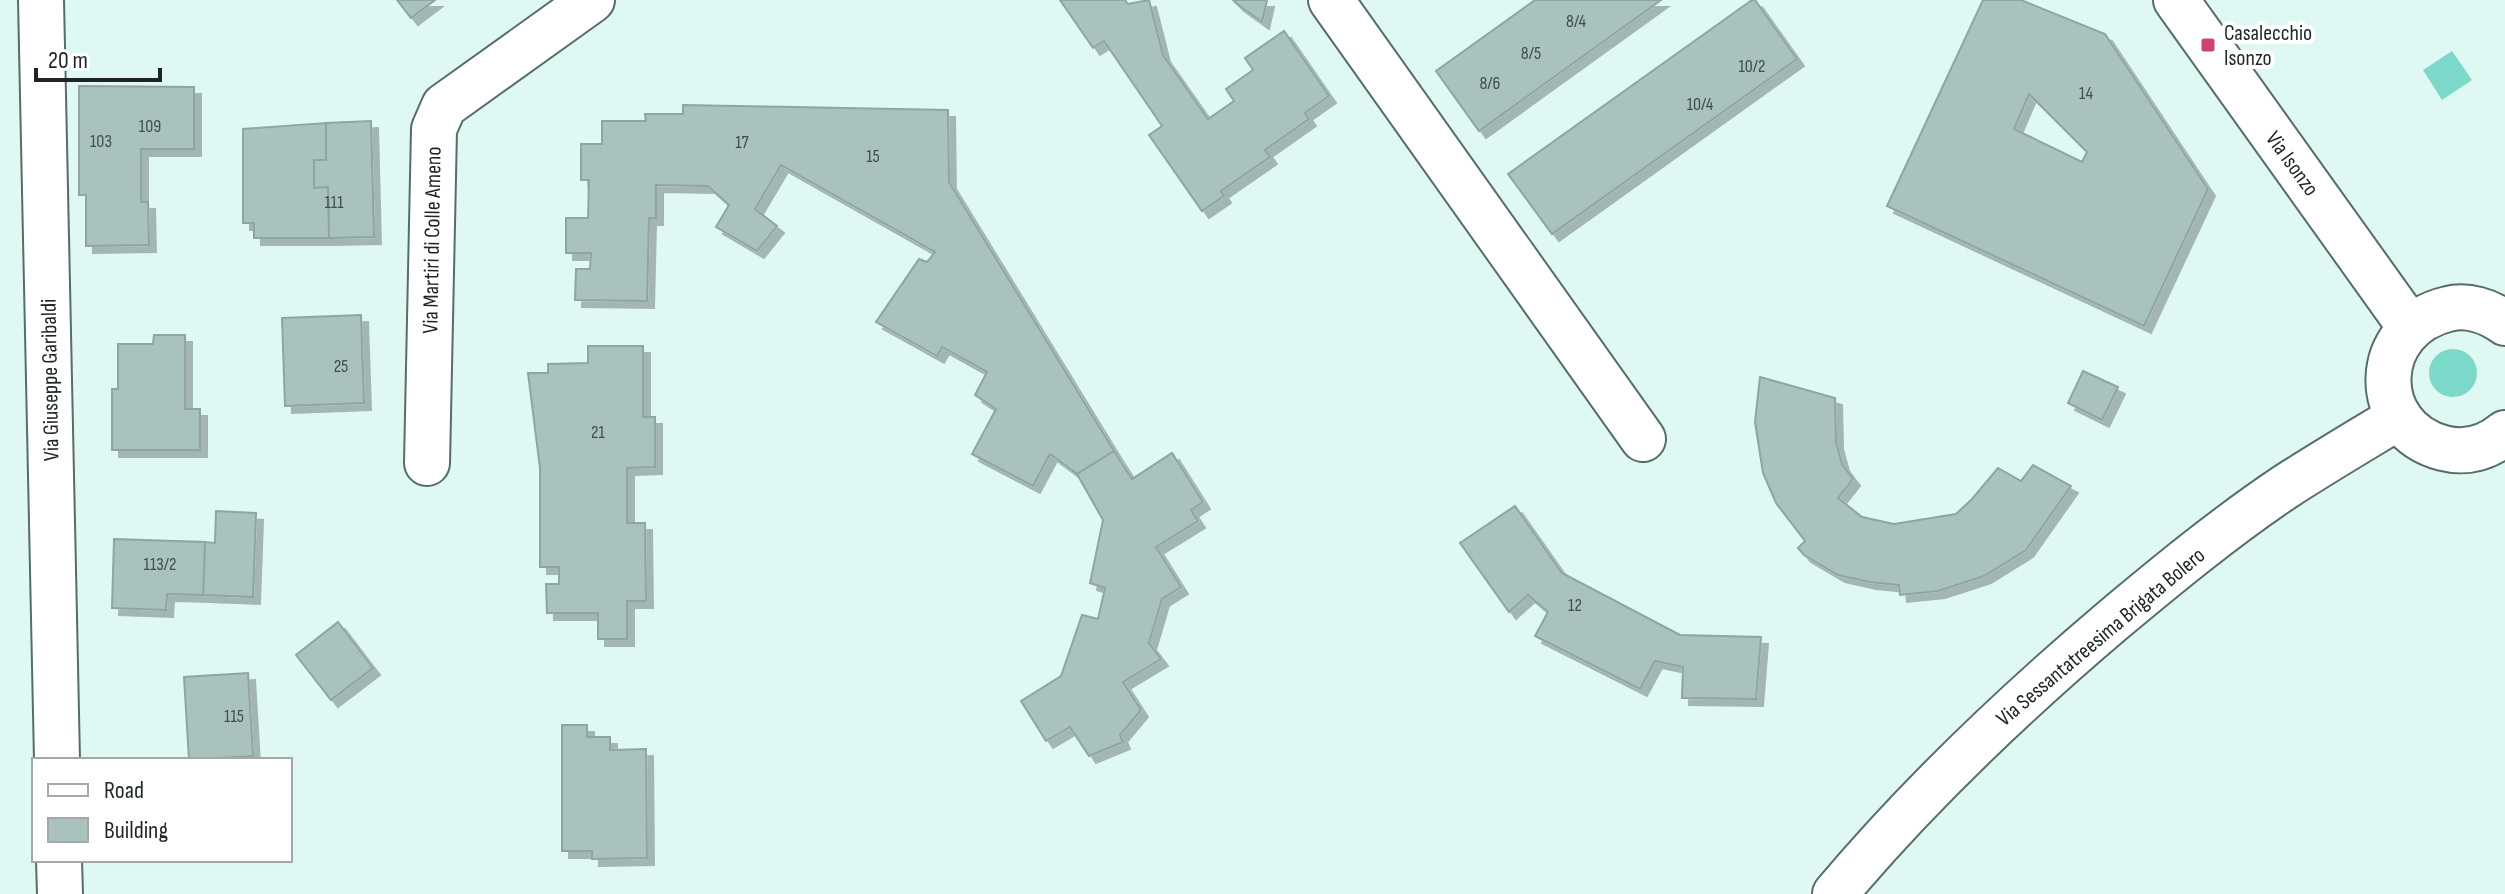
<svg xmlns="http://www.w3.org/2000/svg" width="2505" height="894" font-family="'Sofia Sans Condensed',sans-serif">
<defs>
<filter id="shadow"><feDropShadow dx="7" dy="7" stdDeviation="0" flood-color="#0004"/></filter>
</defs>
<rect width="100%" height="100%" fill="#dff8f3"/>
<!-- green -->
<g fill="#7cd8c9">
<path d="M 2452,51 L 2472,80 L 2442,100 L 2423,70 Z"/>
<circle cx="2453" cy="373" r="24"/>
</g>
<!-- building -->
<g fill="#aac2bd" stroke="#8ea5a0" stroke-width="2" fill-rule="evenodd" filter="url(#shadow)">
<path d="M 397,0 L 435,0 L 411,18 Z"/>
<path d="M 1060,0 L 1125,0 L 1128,4 L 1149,0 L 1163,55 L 1208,119 L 1234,101 L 1226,89 L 1253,70 L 1245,58 L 1284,31 L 1329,96 L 1305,113 L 1309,119 L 1265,150 L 1270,157 L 1221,191 L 1224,196 L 1202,211 L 1149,135 L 1162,126 L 1104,41 L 1093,48 Z"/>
<path d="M 1233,0 L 1267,0 L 1262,22 L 1237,4 Z"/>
<path d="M 1535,0 L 1661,0 L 1479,131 L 1436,71 Z"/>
<path d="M 1752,0 L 1755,0 L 1797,59 L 1552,234 L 1508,174 Z"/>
<path d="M 1983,0 L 2021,0 L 2105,34 L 2208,189 L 2144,326 L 1887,206 ZM 2029,94 L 2087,152 L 2082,162 L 2014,129 Z"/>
<path d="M 79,86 L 194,87 L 194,149 L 141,149 L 141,202 L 148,202 L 149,245 L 86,246 L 86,195 L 79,195 Z"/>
<path d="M 683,105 L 948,110 L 949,182 L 1114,451 L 1077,474 L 1050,454 L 1033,486 L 972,454 L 996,409 L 975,395 L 987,372 L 942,347 L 937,356 L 876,322 L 919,259 L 927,262 L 935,252 L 781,165 L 755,209 L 777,226 L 757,251 L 716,227 L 729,205 L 708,186 L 656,185 L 656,218 L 649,218 L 647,301 L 575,300 L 576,269 L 590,269 L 591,253 L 566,253 L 566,218 L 588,218 L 589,180 L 581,180 L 581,144 L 602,144 L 602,121 L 646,121 L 645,114 L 683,114 Z"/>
<path d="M 371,121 L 374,237 L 329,238 L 328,187 L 314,188 L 314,160 L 326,160 L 326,123 Z"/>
<path d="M 326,123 L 326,160 L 314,160 L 314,188 L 328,187 L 329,238 L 254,238 L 254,223 L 243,223 L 243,129 Z"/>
<path d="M 361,315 L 364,403 L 285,406 L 282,318 Z"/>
<path d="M 154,335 L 185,335 L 185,409 L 200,409 L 200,450 L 112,450 L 112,389 L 118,389 L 118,344 L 153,344 Z"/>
<path d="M 588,346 L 643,346 L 643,417 L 655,417 L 655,467 L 627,468 L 627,523 L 645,523 L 646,601 L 627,601 L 627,639 L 598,639 L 598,613 L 547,613 L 546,584 L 559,584 L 559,567 L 540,567 L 540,468 L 528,373 L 548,373 L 548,364 L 588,363 Z"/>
<path d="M 2083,371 L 2118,387 L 2102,420 L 2068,403 Z"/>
<path d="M 1760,377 L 1835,398 L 1836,442 L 1842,464 L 1853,479 L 1838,498 L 1862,517 L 1894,524 L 1956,514 L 1972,499 L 1998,468 L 2021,481 L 2033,465 L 2071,486 L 2026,550 L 1984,576 L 1938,591 L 1900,595 L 1899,585 L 1869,582 L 1838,575 L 1804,555 L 1798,548 L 1805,541 L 1776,503 L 1763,473 L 1755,422 Z"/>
<path d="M 1114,451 L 1132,479 L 1172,453 L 1203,502 L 1191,510 L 1198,521 L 1156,547 L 1181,587 L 1162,599 L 1149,643 L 1161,659 L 1123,682 L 1141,710 L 1120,735 L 1123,742 L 1089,756 L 1070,727 L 1046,741 L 1021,701 L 1061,676 L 1082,615 L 1098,619 L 1105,588 L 1090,583 L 1103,520 L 1077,474 Z"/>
<path d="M 1515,506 L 1562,573 L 1680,635 L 1761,637 L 1756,699 L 1682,698 L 1683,667 L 1655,661 L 1640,689 L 1535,636 L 1548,612 L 1528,595 L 1509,612 L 1460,543 Z"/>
<path d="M 216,511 L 256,513 L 253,597 L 203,595 L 205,542 L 215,543 Z"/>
<path d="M 114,539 L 205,542 L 203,595 L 167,594 L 166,610 L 112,608 Z"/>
<path d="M 338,622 L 373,668 L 331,700 L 296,655 Z"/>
<path d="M 248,673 L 253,756 L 189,760 L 184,677 Z"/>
<path d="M 562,725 L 587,725 L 587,737 L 610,737 L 610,750 L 646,749 L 647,858 L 592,859 L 592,851 L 562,851 Z"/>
</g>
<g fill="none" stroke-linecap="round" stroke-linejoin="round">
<defs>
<g id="street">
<path d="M 41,0 L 57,760"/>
<path d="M 1331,0 L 1643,439"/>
<path d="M 2176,0 L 2410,327"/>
<path d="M 427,463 L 434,129 L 444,106 L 592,0"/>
<path d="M 59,860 L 60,894"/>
</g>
<g id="secondary">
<path d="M 2505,323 C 2489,311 2467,304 2448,309 C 2371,327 2368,428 2443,448 C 2466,454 2487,448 2505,433"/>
<path d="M 1835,894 C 1919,794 2013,705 2112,621 C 2167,575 2224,528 2285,487 C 2322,463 2361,440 2399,417"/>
</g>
</defs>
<!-- street casing -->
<use href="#street" stroke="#576d69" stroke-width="48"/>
<!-- secondary casing -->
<use href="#secondary" stroke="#576d69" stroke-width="48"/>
<!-- street -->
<use href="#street" stroke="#fff" stroke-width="44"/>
<!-- secondary -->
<use href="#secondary" stroke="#fff" stroke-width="44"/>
</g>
<!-- markers -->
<rect fill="#cc4279" stroke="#fff" stroke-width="3" x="2200" y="37" width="16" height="16" rx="4"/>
<g text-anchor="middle" stroke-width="8" stroke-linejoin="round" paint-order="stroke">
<!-- number labels -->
<g font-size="18" fill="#404d4b">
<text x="1576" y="27">8/4</text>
<text x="1531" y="59">8/5</text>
<text x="1752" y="72">10/2</text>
<text x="1490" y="89">8/6</text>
<text x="2086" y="99">14</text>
<text x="1700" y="110">10/4</text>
<text x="150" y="132">109</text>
<text x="101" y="147">103</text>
<text x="742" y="148">17</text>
<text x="873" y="162">15</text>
<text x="334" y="208">111</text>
<text x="341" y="372">25</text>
<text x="598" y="438">21</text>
<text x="160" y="570">113/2</text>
<text x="1575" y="611">12</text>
<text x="234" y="722">115</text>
</g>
<!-- poi labels -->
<g font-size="22" fill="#1d2625" stroke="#fff" text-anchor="start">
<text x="2224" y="40">Casalecchio<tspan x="2224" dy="25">Isonzo</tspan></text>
</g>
<!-- street labels -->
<g font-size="22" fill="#1d2625" stroke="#fff">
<text transform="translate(2293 163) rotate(54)" y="8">Via Isonzo</text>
<text transform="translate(431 240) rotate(-89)" y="8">Via Martiri di Colle Ameno</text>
<text transform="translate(49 380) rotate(-91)" y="8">Via Giuseppe Garibaldi</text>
<text transform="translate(2100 636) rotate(-40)" y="8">Via Sessantatreesima Brigata Bolero</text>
</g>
</g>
<!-- legend -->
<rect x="32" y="758" width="260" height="104" fill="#ffffff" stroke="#a5a8a8" stroke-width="2"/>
<rect x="48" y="784" width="40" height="12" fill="#ffffff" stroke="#a5a8a8" stroke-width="2"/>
<text x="104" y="798" font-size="24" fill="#1d2625">Road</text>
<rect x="48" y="818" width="40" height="24" fill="#aac2bd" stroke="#a5a8a8" stroke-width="2"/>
<text x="104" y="838" font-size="24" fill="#1d2625">Building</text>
<!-- scale -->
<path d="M36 68v12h124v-12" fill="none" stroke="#1d2625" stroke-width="4"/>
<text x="48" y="68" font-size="24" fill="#1d2625" stroke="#ffffff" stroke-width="6" paint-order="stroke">20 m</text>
</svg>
